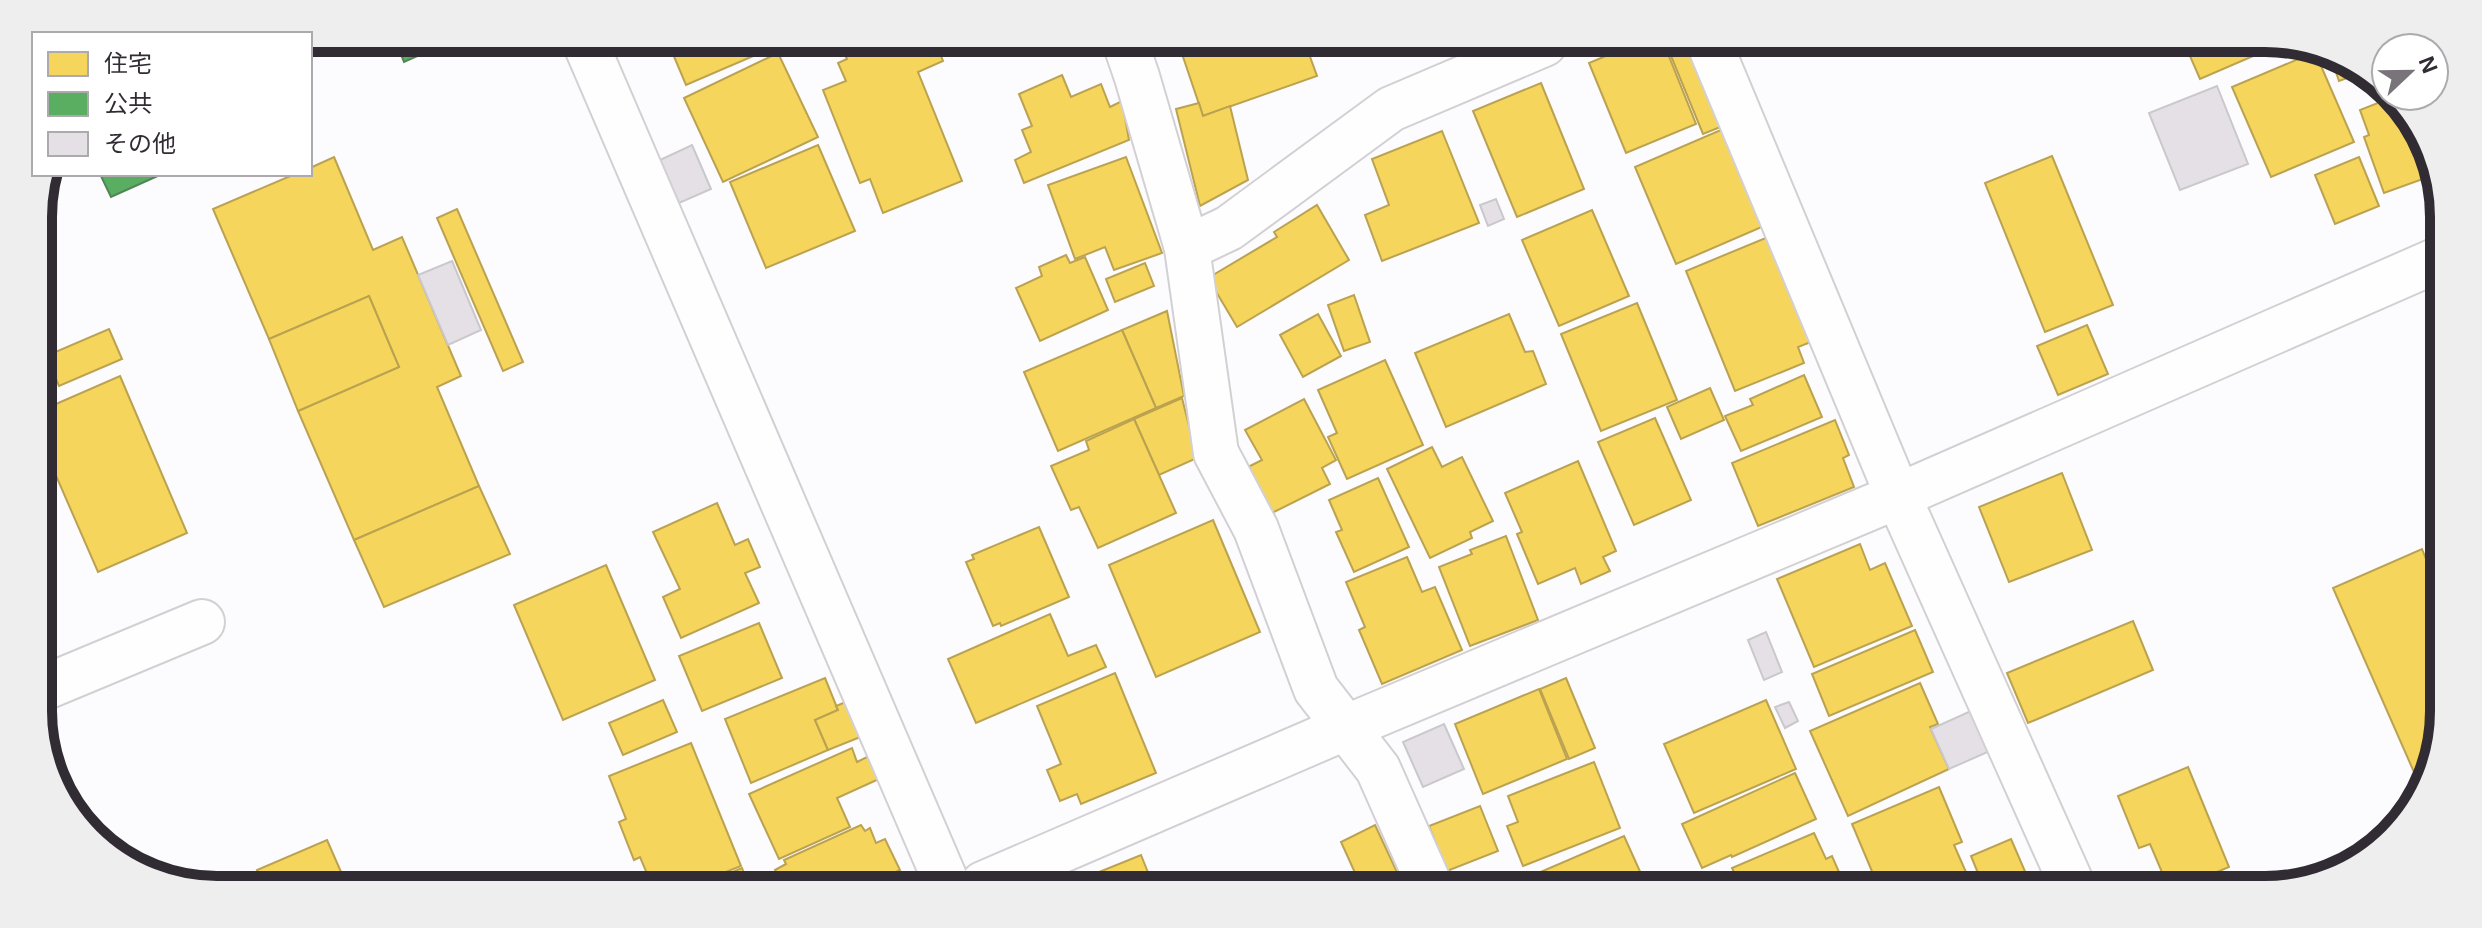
<svg xmlns="http://www.w3.org/2000/svg" width="2482" height="928" font-family="Helvetica,'Noto Sans JP',sans-serif">
<rect width="100%" height="100%" fill="#fcfbfd"/>
<!-- homes -->
<g fill="#f6d55c" stroke="#bba250" stroke-width="2">
<path d="M 667,40 L 780,40 L 781,44 L 686,85 Z"/>
<path d="M 839,41 L 935,41 L 943,61 L 918,72 L 962,181 L 883,213 L 870,179 L 860,183 L 823,90 L 846,81 L 838,63 L 847,59 Z"/>
<path d="M 1178,42 L 1305,43 L 1317,76 L 1203,116 Z"/>
<path d="M 1634,44 L 1664,44 L 1696,124 L 1626,153 L 1589,63 Z"/>
<path d="M 2186,47 L 2274,47 L 2200,79 Z"/>
<path d="M 1690,48 L 1723,126 L 1703,134 L 1671,56 Z"/>
<path d="M 2315,52 L 2354,142 L 2271,177 L 2232,87 Z"/>
<path d="M 2329,52 L 2361,73 L 2339,81 Z"/>
<path d="M 778,53 L 818,137 L 723,182 L 684,98 Z"/>
<path d="M 1062,75 L 1071,97 L 1101,84 L 1110,107 L 1122,101 L 1129,140 L 1024,183 L 1015,160 L 1031,152 L 1022,130 L 1032,126 L 1019,94 Z"/>
<path d="M 2368,78 L 2386,90 L 2386,96 L 2395,96 L 2400,99 L 2434,175 L 2384,193 L 2364,137 L 2369,135 L 2360,110 L 2378,103 Z"/>
<path d="M 1541,83 L 1584,189 L 1517,217 L 1473,111 Z"/>
<path d="M 1199,103 L 1203,116 L 1230,106 L 1248,180 L 1200,206 L 1176,109 Z"/>
<path d="M 1723,129 L 1764,226 L 1676,264 L 1635,167 Z"/>
<path d="M 1442,131 L 1479,223 L 1382,261 L 1365,215 L 1389,205 L 1372,159 Z"/>
<path d="M 818,145 L 855,231 L 766,268 L 730,182 Z"/>
<path d="M 2052,156 L 2113,305 L 2045,332 L 1985,183 Z"/>
<path d="M 334,157 L 373,250 L 402,237 L 461,376 L 437,387 L 479,486 L 354,540 L 298,411 L 399,367 L 369,296 L 269,339 L 213,209 L 295,174 L 310,174 L 310,168 Z"/>
<path d="M 1126,157 L 1162,253 L 1114,270 L 1105,247 L 1075,259 L 1048,185 Z"/>
<path d="M 2359,157 L 2379,206 L 2335,224 L 2315,175 Z"/>
<path d="M 1317,205 L 1349,260 L 1237,327 L 1208,278 L 1277,237 L 1274,232 Z"/>
<path d="M 457,209 L 523,362 L 503,371 L 437,218 Z"/>
<path d="M 1592,210 L 1629,296 L 1559,326 L 1522,240 Z"/>
<path d="M 1768,237 L 1811,342 L 1798,347 L 1804,363 L 1735,391 L 1686,271 Z"/>
<path d="M 1066,255 L 1070,263 L 1085,257 L 1108,310 L 1040,341 L 1016,288 L 1042,276 L 1039,267 Z"/>
<path d="M 1145,263 L 1154,286 L 1115,302 L 1106,279 Z"/>
<path d="M 1354,295 L 1370,342 L 1344,351 L 1328,305 Z"/>
<path d="M 369,296 L 399,367 L 298,411 L 269,339 Z"/>
<path d="M 1637,303 L 1677,400 L 1601,431 L 1561,334 Z"/>
<path d="M 1167,311 L 1184,396 L 1156,408 L 1122,330 Z"/>
<path d="M 1318,314 L 1341,356 L 1303,377 L 1280,335 Z"/>
<path d="M 1509,314 L 1525,352 L 1533,351 L 1546,384 L 1446,427 L 1415,353 Z"/>
<path d="M 2087,325 L 2108,374 L 2058,395 L 2037,346 Z"/>
<path d="M 109,329 L 122,359 L 59,386 L 46,356 Z"/>
<path d="M 1122,330 L 1156,408 L 1058,451 L 1024,372 Z"/>
<path d="M 1385,360 L 1423,445 L 1347,479 L 1328,437 L 1337,433 L 1318,390 Z"/>
<path d="M 1804,375 L 1822,417 L 1741,451 L 1725,416 L 1753,405 L 1750,399 Z"/>
<path d="M 120,376 L 187,533 L 98,572 L 40,439 L 40,411 Z"/>
<path d="M 1710,388 L 1724,420 L 1681,439 L 1667,407 Z"/>
<path d="M 1182,398 L 1197,458 L 1159,475 L 1134,419 Z"/>
<path d="M 1304,399 L 1336,460 L 1322,468 L 1330,484 L 1272,513 L 1248,467 L 1262,460 L 1245,430 Z"/>
<path d="M 1655,418 L 1691,500 L 1634,525 L 1598,442 Z"/>
<path d="M 1134,419 L 1176,513 L 1098,548 L 1079,507 L 1071,510 L 1051,466 L 1089,450 L 1086,441 Z"/>
<path d="M 1835,420 L 1849,455 L 1843,458 L 1854,487 L 1758,526 L 1732,463 Z"/>
<path d="M 1432,447 L 1442,467 L 1462,457 L 1493,521 L 1470,532 L 1472,538 L 1430,558 L 1387,469 Z"/>
<path d="M 1578,461 L 1616,551 L 1603,557 L 1610,571 L 1581,584 L 1575,568 L 1538,584 L 1517,534 L 1522,532 L 1505,493 Z"/>
<path d="M 2062,473 L 2092,550 L 2009,582 L 1979,507 Z"/>
<path d="M 1378,478 L 1409,547 L 1354,572 L 1336,532 L 1342,530 L 1329,500 Z"/>
<path d="M 479,486 L 510,554 L 384,607 L 354,540 Z"/>
<path d="M 717,503 L 735,545 L 748,539 L 760,567 L 745,573 L 759,603 L 681,638 L 663,597 L 680,589 L 653,532 Z"/>
<path d="M 1213,520 L 1260,632 L 1156,677 L 1109,565 Z"/>
<path d="M 1039,527 L 1069,597 L 1001,626 L 1000,623 L 993,626 L 966,562 L 974,559 L 972,555 Z"/>
<path d="M 1506,536 L 1538,620 L 1470,646 L 1439,567 L 1472,554 L 1470,550 Z"/>
<path d="M 1860,544 L 1870,570 L 1885,563 L 1912,626 L 1814,667 L 1777,579 Z"/>
<path d="M 2422,549 L 2426,559 L 2438,554 L 2435,768 L 2421,788 L 2333,588 Z"/>
<path d="M 1407,557 L 1422,592 L 1435,587 L 1462,650 L 1382,684 L 1359,630 L 1365,627 L 1346,582 Z"/>
<path d="M 606,565 L 655,680 L 563,720 L 514,605 Z"/>
<path d="M 1050,614 L 1068,656 L 1096,645 L 1106,667 L 976,723 L 948,659 Z"/>
<path d="M 2133,621 L 2153,670 L 2028,723 L 2007,673 Z"/>
<path d="M 759,623 L 782,678 L 702,711 L 679,656 Z"/>
<path d="M 1915,630 L 1933,672 L 1829,716 L 1812,674 Z"/>
<path d="M 1115,673 L 1156,773 L 1081,804 L 1077,794 L 1060,801 L 1047,770 L 1061,764 L 1037,706 Z"/>
<path d="M 825,678 L 838,710 L 815,720 L 828,750 L 751,783 L 725,719 Z"/>
<path d="M 1566,678 L 1595,748 L 1569,759 L 1540,689 Z"/>
<path d="M 1920,683 L 1938,724 L 1930,727 L 1949,769 L 1848,816 L 1810,731 Z"/>
<path d="M 1539,689 L 1567,759 L 1483,794 L 1455,724 Z"/>
<path d="M 663,700 L 677,732 L 623,755 L 609,723 Z"/>
<path d="M 1766,700 L 1796,769 L 1694,813 L 1664,744 Z"/>
<path d="M 848,701 L 863,736 L 828,750 L 815,720 L 838,710 L 836,706 Z"/>
<path d="M 691,743 L 741,866 L 698,883 L 651,883 L 640,857 L 634,860 L 619,822 L 626,819 L 609,776 Z"/>
<path d="M 852,748 L 857,762 L 869,756 L 879,779 L 837,798 L 850,827 L 779,859 L 749,794 Z"/>
<path d="M 1594,762 L 1620,828 L 1523,866 L 1507,826 L 1518,822 L 1508,796 Z"/>
<path d="M 2188,767 L 2229,867 L 2191,883 L 2188,876 L 2167,884 L 2150,844 L 2139,848 L 2118,796 Z"/>
<path d="M 1795,773 L 1816,819 L 1732,857 L 1731,855 L 1702,868 L 1682,824 Z"/>
<path d="M 1939,787 L 1962,842 L 1954,845 L 1973,888 L 1879,888 L 1852,824 Z"/>
<path d="M 1480,806 L 1498,851 L 1447,871 L 1429,826 Z"/>
<path d="M 861,825 L 865,831 L 870,828 L 876,843 L 885,839 L 900,870 L 890,875 L 894,884 L 782,883 L 775,870 L 786,864 L 784,860 Z"/>
<path d="M 1375,825 L 1403,885 L 1402,886 L 1361,886 L 1341,842 Z"/>
<path d="M 1814,833 L 1826,859 L 1832,856 L 1846,888 L 1741,887 L 1732,868 Z"/>
<path d="M 1624,836 L 1647,887 L 1508,886 Z"/>
<path d="M 2011,839 L 2030,883 L 2016,889 L 1984,888 L 1971,856 Z"/>
<path d="M 327,840 L 345,881 L 262,881 L 257,870 Z"/>
<path d="M 1141,855 L 1153,885 L 1067,885 Z"/>
<path d="M 742,868 L 748,883 L 706,883 Z"/>
</g>
<!-- public -->
<g fill="#5aae61" stroke="#4e8753" stroke-width="2">
<path d="M 395,39 L 456,39 L 404,62 Z"/>
<path d="M 100,174 L 162,174 L 111,197 Z"/>
</g>
<!-- building -->
<g fill="#e4e0e6" stroke="#cbc8cc" stroke-width="2">
<path d="M 2217,86 L 2248,164 L 2180,190 L 2149,113 Z"/>
<path d="M 692,145 L 711,189 L 679,203 L 660,160 Z"/>
<path d="M 1496,199 L 1504,219 L 1488,226 L 1480,205 Z"/>
<path d="M 452,261 L 481,330 L 448,345 L 418,275 Z"/>
<path d="M 1766,632 L 1782,672 L 1764,680 L 1748,640 Z"/>
<path d="M 1789,702 L 1798,721 L 1785,728 L 1775,707 Z"/>
<path d="M 1973,710 L 1992,750 L 1949,769 L 1931,729 Z"/>
<path d="M 1444,724 L 1464,769 L 1423,787 L 1403,742 Z"/>
</g>
<g fill="none" stroke-linecap="round" stroke-linejoin="round">
<defs>
<g id="minor">
<path d="M 584,40 L 947,884"/>
<path d="M 1125,42 L 1137,77 L 1187,248 L 1216,453 L 1256,529 L 1316,689 L 1378,769 L 1430,886"/>
<path d="M 1710,45 L 1898,496 L 2074,889"/>
<path d="M 1187,248 L 1229,228 L 1391,109 L 1544,44"/>
<path d="M 41,689 L 202,622"/>
<path d="M 983,884 L 1347,727 L 1898,496 L 2442,258"/>
</g>
</defs>
<!-- minor casing -->
<use href="#minor" stroke="#d3d0d4" stroke-width="48"/>
<!-- minor -->
<use href="#minor" stroke="#fffeff" stroke-width="44"/>
</g>
<!-- crop -->
<path d="M0 0H2482V928H0ZM217 52H2265A165 165 0 0 1 2430 217V711A165 165 0 0 1 2265 876H217A165 165 0 0 1 52 711V217A165 165 0 0 1 217 52Z" fill="#efeeef" fill-rule="evenodd"/>
<path fill="none" stroke="#312b33" stroke-width="10" d="M217 52H2265A165 165 0 0 1 2430 217V711A165 165 0 0 1 2265 876H217A165 165 0 0 1 52 711V217A165 165 0 0 1 217 52Z"/>
<!-- legend -->
<rect x="32" y="32" width="280" height="144" fill="#ffffff" stroke="#adaaad" stroke-width="2"/>
<rect x="48" y="52" width="40" height="24" fill="#f6d55c" stroke="#adaaad" stroke-width="2"/>
<text x="104" y="72" font-size="24" fill="#312b33">住宅</text>
<rect x="48" y="92" width="40" height="24" fill="#5aae61" stroke="#adaaad" stroke-width="2"/>
<text x="104" y="112" font-size="24" fill="#312b33">公共</text>
<rect x="48" y="132" width="40" height="24" fill="#e4e0e6" stroke="#adaaad" stroke-width="2"/>
<text x="104" y="152" font-size="24" fill="#312b33">その他</text>
<!-- north arrow -->
<g transform="translate(2410 72) rotate(68)"><circle r="38" fill="#ffffff" stroke="#adaaad" stroke-width="2"/>
<path d="M0-6L14 30L0 20L-14 30Z" fill="#78747a"/>
<text y="-12" font-size="22" font-weight="bold" text-anchor="middle" fill="#312b33">N</text>
</g>
</svg>
